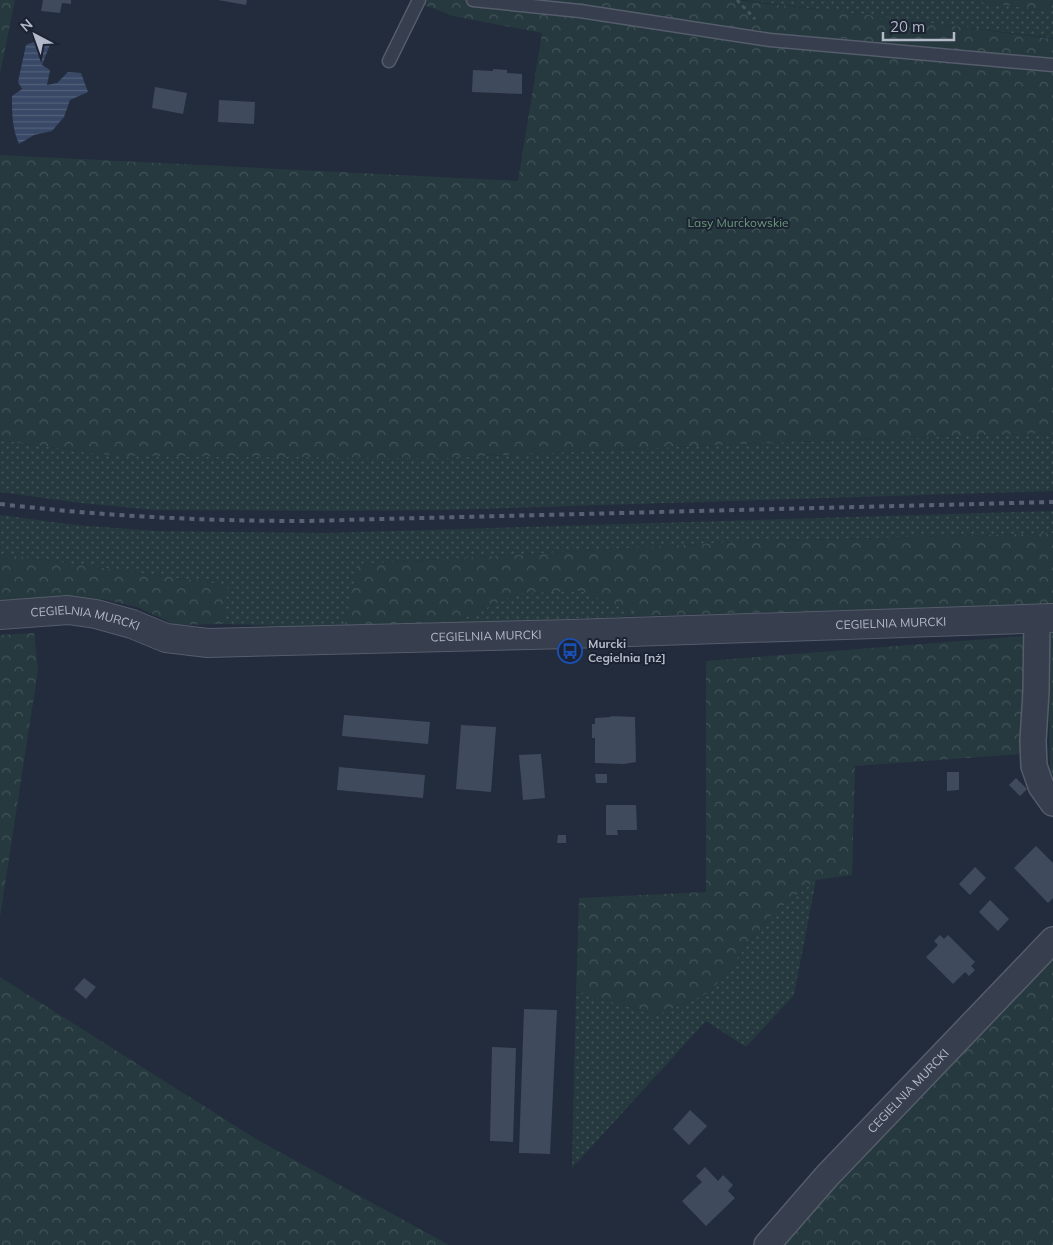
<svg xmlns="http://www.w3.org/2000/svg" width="1053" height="1245" font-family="Mulish,sans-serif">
<defs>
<pattern id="grass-dots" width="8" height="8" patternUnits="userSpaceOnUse" patternTransform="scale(1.25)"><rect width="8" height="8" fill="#25393e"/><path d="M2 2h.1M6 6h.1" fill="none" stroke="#425458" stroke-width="1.8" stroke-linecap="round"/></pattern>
<pattern id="forest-crowns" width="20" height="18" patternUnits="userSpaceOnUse" patternTransform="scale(1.25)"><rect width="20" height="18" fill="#25393e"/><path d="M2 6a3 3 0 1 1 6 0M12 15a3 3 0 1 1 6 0" fill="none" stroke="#425458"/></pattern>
<pattern id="water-rules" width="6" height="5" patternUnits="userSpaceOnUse" patternTransform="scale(1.25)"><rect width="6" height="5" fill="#384866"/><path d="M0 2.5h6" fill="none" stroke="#52607a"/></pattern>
</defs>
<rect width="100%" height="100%" fill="#232c3d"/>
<!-- grass -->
<g fill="url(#grass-dots)">
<path d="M 744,0 L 965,0 L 1050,11 L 1053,11 L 1053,38 Z"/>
<path d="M 1053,433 L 1053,491 L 443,510 L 329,511 L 156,510 L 81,503 L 0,492 L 0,440 L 116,456 L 438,458 L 764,443 Z"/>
<path d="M 1053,511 L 1053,533 L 732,542 L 359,564 L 344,628 L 223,624 L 227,585 L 0,554 L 0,515 L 75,525 L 157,531 L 328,533 Z"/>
<path d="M 581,591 L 643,616 L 453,623 L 519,593 Z"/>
<path d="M 816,880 L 794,995 L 746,1047 L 706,1021 L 572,1168 L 576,992 L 657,1015 L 710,992 L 773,913 Z"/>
</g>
<!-- forest -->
<g fill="url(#forest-crowns)">
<path d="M 0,0 L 15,0 L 0,74 Z"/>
<path d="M 411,0 L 736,0 L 894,18 L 1053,39 L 1053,433 L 764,443 L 438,458 L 116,456 L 0,440 L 0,155 L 518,181 L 542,33 L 453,16 Z"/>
<path d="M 965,0 L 1053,0 L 1053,11 L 1050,11 Z"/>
<path d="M 1053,533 L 1053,604 L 643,616 L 581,591 L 519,593 L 453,623 L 344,628 L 358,564 L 732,542 Z"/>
<path d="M 0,554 L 228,585 L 223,624 L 176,625 L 137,607 L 102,599 L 29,598 L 0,600 Z"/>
<path d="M 1048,629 L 1053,629 L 1053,778 L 1050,774 Z"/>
<path d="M 34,633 L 38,670 L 0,917 L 0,635 Z"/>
<path d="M 1024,636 L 1020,754 L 855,766 L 852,875 L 816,880 L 773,913 L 710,992 L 657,1015 L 576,992 L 579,898 L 706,892 L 706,661 Z"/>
<path d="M 1053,955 L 1053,1245 L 777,1245 Z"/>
<path d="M 0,977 L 256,1139 L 449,1245 L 0,1245 Z"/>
</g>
<!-- water -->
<path fill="url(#water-rules)" d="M 41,39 L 51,42 L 42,65 L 50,70 L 47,85 L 57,83 L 68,72 L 81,73 L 88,92 L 70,100 L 64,117 L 52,131 L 34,135 L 19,144 C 12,128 12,113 12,96 L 22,89 L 18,82 L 26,45 Z"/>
<!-- building -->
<g fill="#3f4a5c">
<path d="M 43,0 L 71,0 L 71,4 L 62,3 L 60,13 L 41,11 Z"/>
<path d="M 218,0 L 247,0 L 246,5 Z"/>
<path d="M 493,69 L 507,70 L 507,73 L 522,74 L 522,94 L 472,92 L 473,70 L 493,71 Z"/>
<path d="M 155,87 L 187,93 L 183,114 L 152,108 Z"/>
<path d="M 219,100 L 255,102 L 254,124 L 218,122 Z"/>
<path d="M 344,715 L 430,722 L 428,744 L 342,736 Z"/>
<path d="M 610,716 L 635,717 L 636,762 L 624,764 L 595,763 L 595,738 L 592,738 L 592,724 L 595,724 L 595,718 L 611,717 Z"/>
<path d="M 461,725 L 496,727 L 491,792 L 456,789 Z"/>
<path d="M 541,754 L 545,798 L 523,800 L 519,755 Z"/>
<path d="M 339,767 L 425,775 L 423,798 L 337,790 Z"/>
<path d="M 947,772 L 959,772 L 959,790 L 947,791 Z"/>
<path d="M 595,774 L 607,774 L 607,783 L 596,783 Z"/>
<path d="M 1016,778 L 1027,789 L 1020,796 L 1009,785 Z"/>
<path d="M 606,805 L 636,805 L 637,830 L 617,830 L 618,835 L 606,835 Z"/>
<path d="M 558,835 L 566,835 L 566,843 L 557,843 Z"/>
<path d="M 1036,846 L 1053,863 L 1053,898 L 1048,903 L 1014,868 Z"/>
<path d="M 975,867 L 986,878 L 970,895 L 959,884 Z"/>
<path d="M 990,900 L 1009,919 L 998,931 L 979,912 Z"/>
<path d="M 940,935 L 944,939 L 948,935 L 975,962 L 971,966 L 975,970 L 969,976 L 965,972 L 953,984 L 926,957 L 938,945 L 934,941 Z"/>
<path d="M 84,978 L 96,987 L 86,999 L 74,989 Z"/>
<path d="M 524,1009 L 557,1010 L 550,1154 L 519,1153 Z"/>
<path d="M 492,1047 L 516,1048 L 513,1142 L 490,1141 Z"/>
<path d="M 690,1110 L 707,1126 L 689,1145 L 673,1129 Z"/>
<path d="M 705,1167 L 718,1181 L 723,1175 L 733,1185 L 728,1191 L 735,1198 L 706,1226 L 682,1201 L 702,1182 L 696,1176 Z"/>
</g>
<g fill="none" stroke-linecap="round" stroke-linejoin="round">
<defs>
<g id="service">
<path d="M 473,0 L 580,11 L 770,40 L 1053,65"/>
<path d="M 389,61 L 419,0"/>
</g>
<g id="minor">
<path d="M 1037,619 L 1036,691 L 1033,741 L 1034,766 L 1041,786 L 1053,803"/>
<path id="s1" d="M 767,1245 L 827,1176 L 1053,940"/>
</g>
<g id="tertiary">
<path id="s2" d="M 0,615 L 68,610 L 96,614 L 132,624 L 166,638 L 208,643 L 571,634 L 1053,618"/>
</g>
</defs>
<!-- service casing -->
<use href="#service" stroke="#555c6b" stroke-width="15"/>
<!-- minor casing -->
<use href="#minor" stroke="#555c6b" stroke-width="28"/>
<!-- tertiary casing -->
<use href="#tertiary" stroke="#555c6b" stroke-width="30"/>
<!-- path -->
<path stroke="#43565b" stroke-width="3" stroke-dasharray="4 4" stroke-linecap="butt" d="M 737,0 L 755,19"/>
<!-- service -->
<use href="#service" stroke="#373e4d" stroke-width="12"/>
<!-- minor -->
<use href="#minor" stroke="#373e4d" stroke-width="25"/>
<!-- tertiary -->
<use href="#tertiary" stroke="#373e4d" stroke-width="28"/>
<!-- rail -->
<path stroke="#596274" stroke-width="4" stroke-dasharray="5 5" stroke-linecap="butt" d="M 0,504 C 101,516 203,521 305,521 L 1053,502"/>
</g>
<!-- icons -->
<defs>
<symbol id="bus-ring" viewBox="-11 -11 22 22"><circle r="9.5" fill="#1c2332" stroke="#1a4fb4" stroke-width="1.5"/><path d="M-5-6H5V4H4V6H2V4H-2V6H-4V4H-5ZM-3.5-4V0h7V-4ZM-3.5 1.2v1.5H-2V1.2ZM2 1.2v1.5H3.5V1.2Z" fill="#1a4fb4"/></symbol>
</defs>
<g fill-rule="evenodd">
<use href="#bus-ring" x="556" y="637" width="28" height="28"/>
</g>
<g text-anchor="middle" stroke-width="4" stroke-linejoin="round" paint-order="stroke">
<!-- park labels -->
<g font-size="12" fill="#6a9979" stroke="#1c2332">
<text x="738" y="227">Lasy Murckowskie</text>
</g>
<!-- street labels -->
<g font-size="12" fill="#b3b9c8" stroke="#1c2332">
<text dy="4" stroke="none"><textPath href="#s2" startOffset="86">CEGIELNIA MURCKI</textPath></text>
<text dy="4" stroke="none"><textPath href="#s2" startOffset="896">CEGIELNIA MURCKI</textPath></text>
<text dy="4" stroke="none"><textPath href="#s2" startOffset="491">CEGIELNIA MURCKI</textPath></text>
<text dy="4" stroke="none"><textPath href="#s1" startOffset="209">CEGIELNIA MURCKI</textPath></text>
</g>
<!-- poi labels -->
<g font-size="12" font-weight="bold" fill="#b3b9c8" stroke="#1c2332" text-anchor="start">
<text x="588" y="648">Murcki<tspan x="588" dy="14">Cegielnia [nż]</tspan></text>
</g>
</g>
<!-- north arrow -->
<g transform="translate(35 35) rotate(319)" stroke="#1c2332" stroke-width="4" paint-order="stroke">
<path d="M0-4L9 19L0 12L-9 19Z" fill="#b3b9c8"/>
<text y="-8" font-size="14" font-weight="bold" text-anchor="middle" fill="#b3b9c8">N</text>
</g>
<!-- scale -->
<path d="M883 32v8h71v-8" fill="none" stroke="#b3b9c8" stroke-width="2.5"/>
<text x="890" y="32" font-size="15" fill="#b3b9c8" stroke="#1c2332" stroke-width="4" paint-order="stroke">20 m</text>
</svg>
